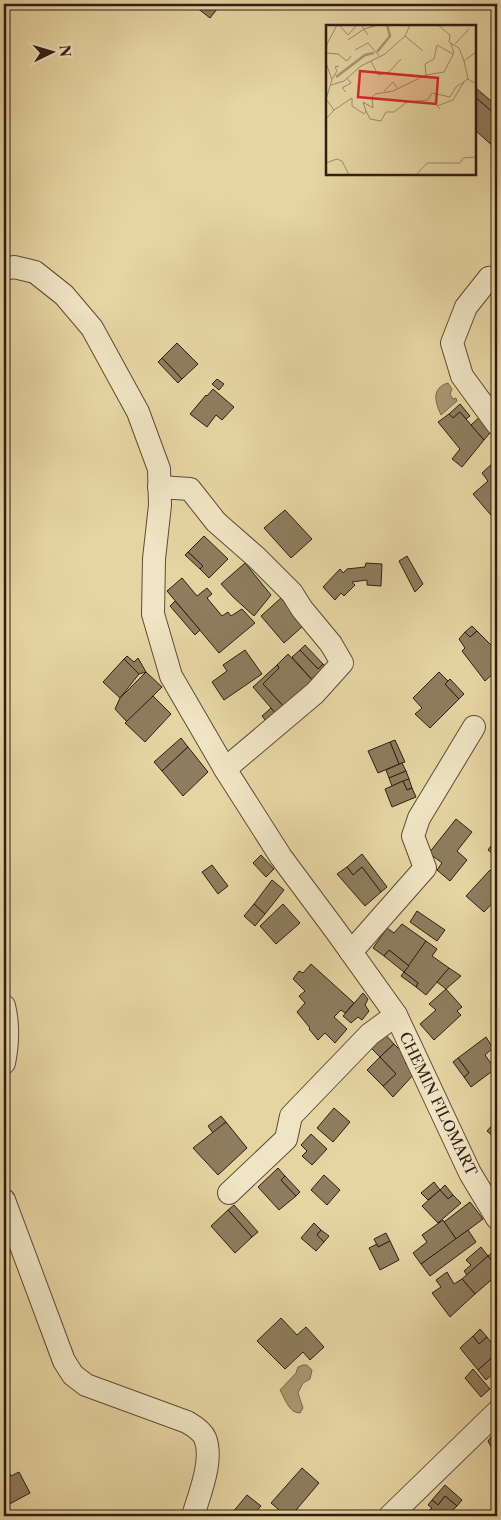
<svg xmlns="http://www.w3.org/2000/svg" width="501" height="1520" font-family="'Libre Caslon Text',serif">
<rect width="100%" height="100%" fill="#e6d5a3"/>
<filter id="stains"><feTurbulence type="fractalNoise" baseFrequency=".004" numOctaves="4"/><feColorMatrix values="0 0 0 0 .2 0 0 0 0 .09 0 0 0 0 .02 0 0 0 .5 -.17"/></filter>
<radialGradient id="worn" r=".72"><stop offset=".6" stop-color="#630" stop-opacity="0"/><stop offset="1" stop-color="#630" stop-opacity=".3"/></radialGradient>
<!-- water -->
<g fill="#a89672" stroke="#78664c">
<path d="M 448,383 L 452,389 L 450,394 L 453,399 L 456,398 L 457,401 L 441,415 C 435,402 431,388 448,383 Z"/>
<path d="M 303,1365 L 307,1365 L 312,1370 L 310,1379 L 303,1383 L 298,1393 L 303,1408 L 300,1413 C 289,1413 285,1399 280,1390 L 296,1373 L 298,1367 Z"/>
</g>
<!-- building -->
<g fill="#8e7d5e" stroke="#2f1d13">
<path d="M 192,4 L 221,4 L 210,18 Z"/>
<path d="M 477,89 L 497,106 L 497,116 L 475,97 L 475,92 Z"/>
<path d="M 475,97 L 497,116 L 497,150 L 475,130 Z"/>
<path d="M 177,343 L 198,364 L 182,379 L 162,358 Z"/>
<path d="M 162,358 L 182,379 L 178,383 L 158,362 Z"/>
<path d="M 217,379 L 224,384 L 219,390 L 212,384 Z"/>
<path d="M 213,389 L 234,407 L 222,420 L 216,415 L 207,427 L 190,414 L 206,395 L 207,396 Z"/>
<path d="M 460,404 L 470,416 L 466,419 L 460,412 L 453,418 L 449,414 Z"/>
<path d="M 460,412 L 484,440 L 462,467 L 452,459 L 460,449 L 438,422 L 449,414 L 453,418 Z"/>
<path d="M 485,412 L 494,428 L 484,440 L 471,425 Z"/>
<path d="M 495,461 L 497,464 L 497,520 L 496,521 L 473,494 L 488,481 L 482,473 Z"/>
<path d="M 285,510 L 312,539 L 291,558 L 264,528 Z"/>
<path d="M 204,536 L 228,559 L 209,578 L 200,569 L 203,566 L 188,552 Z"/>
<path d="M 188,552 L 203,566 L 200,569 L 185,555 Z"/>
<path d="M 407,556 L 423,584 L 415,592 L 399,561 Z"/>
<path d="M 245,563 L 271,595 L 254,616 L 233,597 L 221,584 Z"/>
<path d="M 366,563 L 382,564 L 381,586 L 367,585 L 367,580 L 352,582 L 355,585 L 344,596 L 341,593 L 335,600 L 323,587 L 340,569 L 343,573 L 347,569 L 365,567 Z"/>
<path d="M 182,578 L 197,596 L 207,588 L 212,594 L 207,598 L 222,616 L 228,612 L 231,616 L 242,609 L 255,623 L 219,653 L 167,591 Z"/>
<path d="M 281,598 L 303,626 L 284,643 L 261,616 Z"/>
<path d="M 175,601 L 200,630 L 195,635 L 170,606 Z"/>
<path d="M 472,626 L 477,631 L 470,637 L 465,632 Z"/>
<path d="M 477,631 L 497,651 L 497,670 L 485,681 L 462,651 L 465,648 L 459,639 L 465,632 L 470,637 Z"/>
<path d="M 305,645 L 323,664 L 318,669 L 300,650 Z"/>
<path d="M 245,650 L 262,674 L 224,700 L 212,682 L 227,671 L 223,665 Z"/>
<path d="M 300,650 L 318,669 L 323,664 L 327,669 L 314,682 L 292,657 Z"/>
<path d="M 288,654 L 314,682 L 285,708 L 263,684 L 279,668 L 277,665 Z"/>
<path d="M 127,656 L 134,662 L 138,658 L 146,672 L 139,674 L 124,659 Z"/>
<path d="M 124,659 L 139,674 L 120,698 L 103,682 Z"/>
<path d="M 277,665 L 279,668 L 263,684 L 285,708 L 278,716 L 253,687 Z"/>
<path d="M 146,672 L 162,687 L 127,722 L 115,709 L 120,698 Z"/>
<path d="M 439,672 L 448,681 L 445,684 L 459,699 L 430,728 L 415,714 L 422,708 L 413,698 Z"/>
<path d="M 450,679 L 464,694 L 459,699 L 445,684 Z"/>
<path d="M 153,696 L 171,714 L 145,742 L 125,723 Z"/>
<path d="M 271,708 L 278,716 L 270,726 L 262,716 Z"/>
<path d="M 181,738 L 188,747 L 162,771 L 154,762 Z"/>
<path d="M 395,740 L 405,762 L 399,764 L 390,742 Z"/>
<path d="M 390,742 L 399,764 L 378,773 L 368,751 Z"/>
<path d="M 188,747 L 208,772 L 183,796 L 162,771 Z"/>
<path d="M 402,763 L 406,771 L 389,778 L 386,770 Z"/>
<path d="M 406,771 L 409,779 L 392,786 L 389,778 Z"/>
<path d="M 409,779 L 412,788 L 407,790 L 403,781 Z"/>
<path d="M 403,781 L 407,790 L 412,788 L 416,797 L 392,807 L 385,789 Z"/>
<path d="M 456,819 L 472,832 L 457,851 L 467,860 L 450,881 L 437,870 L 442,863 L 429,853 Z"/>
<path d="M 497,838 L 497,857 L 488,850 Z"/>
<path d="M 362,854 L 387,887 L 381,892 L 362,867 L 353,875 L 347,867 Z"/>
<path d="M 261,855 L 274,869 L 266,877 L 253,863 Z"/>
<path d="M 212,865 L 228,886 L 218,894 L 202,872 Z"/>
<path d="M 347,867 L 353,875 L 362,867 L 381,892 L 365,906 L 337,874 Z"/>
<path d="M 490,870 L 497,876 L 497,898 L 484,912 L 466,896 Z"/>
<path d="M 272,880 L 284,890 L 265,914 L 254,904 Z"/>
<path d="M 254,904 L 265,914 L 255,926 L 244,916 Z"/>
<path d="M 283,904 L 300,923 L 276,944 L 260,926 Z"/>
<path d="M 417,911 L 445,930 L 437,941 L 410,922 Z"/>
<path d="M 402,924 L 426,941 L 409,966 L 389,950 L 384,956 L 373,948 L 387,928 L 394,933 Z"/>
<path d="M 426,941 L 437,949 L 432,956 L 449,968 L 426,995 L 416,987 L 418,983 L 404,972 Z"/>
<path d="M 389,950 L 409,966 L 404,972 L 384,956 Z"/>
<path d="M 311,964 L 354,1003 L 345,1013 L 341,1010 L 334,1017 L 347,1029 L 335,1043 L 325,1033 L 318,1040 L 309,1029 L 310,1028 L 297,1012 L 305,1003 L 299,996 L 305,991 L 293,979 L 299,971 L 303,973 Z"/>
<path d="M 449,968 L 461,976 L 446,989 L 437,982 Z"/>
<path d="M 404,972 L 418,983 L 416,987 L 401,976 Z"/>
<path d="M 446,989 L 462,1007 L 457,1011 L 461,1015 L 434,1040 L 420,1024 L 436,1010 L 429,1004 Z"/>
<path d="M 363,993 L 368,999 L 365,1005 L 369,1011 L 362,1020 L 358,1017 L 351,1023 L 343,1016 Z"/>
<path d="M 383,1032 L 394,1044 L 380,1057 L 370,1047 Z"/>
<path d="M 486,1037 L 493,1048 L 485,1055 L 495,1069 L 471,1087 L 464,1077 L 469,1073 L 458,1058 Z"/>
<path d="M 394,1044 L 409,1059 L 405,1063 L 415,1073 L 393,1097 L 383,1086 L 396,1074 L 380,1057 Z"/>
<path d="M 380,1057 L 396,1074 L 383,1086 L 367,1070 Z"/>
<path d="M 458,1058 L 469,1073 L 464,1077 L 453,1062 Z"/>
<path d="M 334,1108 L 350,1122 L 333,1142 L 317,1128 Z"/>
<path d="M 221,1116 L 226,1122 L 213,1133 L 208,1126 Z"/>
<path d="M 496,1121 L 497,1134 L 494,1137 L 487,1131 Z"/>
<path d="M 226,1122 L 247,1148 L 218,1175 L 193,1148 Z"/>
<path d="M 311,1134 L 327,1149 L 312,1165 L 302,1156 L 307,1151 L 301,1145 Z"/>
<path d="M 278,1168 L 285,1176 L 281,1180 L 296,1196 L 279,1210 L 258,1187 Z"/>
<path d="M 324,1175 L 340,1190 L 327,1205 L 311,1190 Z"/>
<path d="M 285,1176 L 300,1192 L 296,1196 L 281,1180 Z"/>
<path d="M 434,1182 L 440,1190 L 428,1200 L 421,1193 Z"/>
<path d="M 445,1185 L 453,1195 L 448,1199 L 440,1190 Z"/>
<path d="M 440,1190 L 448,1199 L 453,1195 L 461,1203 L 438,1223 L 422,1206 Z"/>
<path d="M 470,1202 L 483,1219 L 456,1239 L 444,1222 Z"/>
<path d="M 234,1205 L 258,1232 L 252,1237 L 228,1210 Z"/>
<path d="M 228,1210 L 252,1237 L 235,1253 L 211,1226 Z"/>
<path d="M 443,1220 L 456,1239 L 421,1264 L 413,1253 L 427,1242 L 422,1235 Z"/>
<path d="M 314,1223 L 321,1230 L 317,1235 L 324,1242 L 316,1251 L 301,1238 Z"/>
<path d="M 321,1230 L 329,1236 L 324,1242 L 317,1235 Z"/>
<path d="M 468,1230 L 476,1242 L 430,1276 L 421,1264 Z"/>
<path d="M 386,1233 L 390,1241 L 378,1247 L 374,1239 Z"/>
<path d="M 390,1241 L 399,1260 L 380,1270 L 369,1248 L 377,1244 L 378,1247 Z"/>
<path d="M 481,1247 L 488,1256 L 467,1275 L 464,1271 L 471,1265 L 466,1260 Z"/>
<path d="M 494,1251 L 497,1254 L 497,1268 L 488,1256 Z"/>
<path d="M 488,1256 L 497,1268 L 497,1275 L 475,1294 L 462,1279 Z"/>
<path d="M 447,1272 L 454,1284 L 462,1279 L 475,1294 L 450,1317 L 432,1293 L 441,1287 L 436,1280 Z"/>
<path d="M 281,1318 L 297,1335 L 306,1327 L 324,1347 L 310,1360 L 303,1352 L 285,1369 L 257,1341 Z"/>
<path d="M 480,1329 L 487,1337 L 479,1344 L 473,1336 Z"/>
<path d="M 473,1336 L 479,1344 L 487,1337 L 497,1351 L 497,1353 L 478,1370 L 460,1348 Z"/>
<path d="M 497,1353 L 497,1370 L 486,1380 L 478,1370 Z"/>
<path d="M 473,1369 L 490,1389 L 481,1397 L 465,1378 Z"/>
<path d="M 497,1429 L 497,1458 L 488,1441 Z"/>
<path d="M 6,1467 L 11,1476 L 19,1472 L 30,1493 L 4,1507 L 4,1468 Z"/>
<path d="M 302,1468 L 319,1483 L 291,1516 L 286,1516 L 271,1503 Z"/>
<path d="M 445,1485 L 462,1500 L 457,1506 L 445,1496 L 438,1505 L 432,1500 Z"/>
<path d="M 247,1495 L 261,1506 L 252,1516 L 236,1516 L 232,1513 Z"/>
<path d="M 445,1496 L 457,1506 L 447,1516 L 424,1516 L 423,1515 L 432,1508 L 428,1505 L 432,1500 L 438,1505 Z"/>
</g>
<g fill="none" stroke-linecap="round" stroke-linejoin="round">
<defs>
<g id="street">
<path d="M 4,269 L 14,267 L 35,272 L 64,295 L 92,328 L 138,412 L 159,469 L 160,505 L 154,559 L 153,614 L 171,676 L 225,769 L 281,857 L 336,931 L 396,1015 L 470,1173 L 497,1218"/>
<path d="M 497,277 L 489,278 L 466,307 L 452,343 L 462,376 L 497,424"/>
<path d="M 159,487 L 190,489 L 216,522 L 256,557 L 292,593 L 302,609 L 331,644 L 342,663 L 315,693 L 225,769"/>
<path d="M 351,952 L 425,868 L 413,836 L 419,818 L 474,727"/>
<path d="M 4,1006 C 9,1026 8,1043 4,1063"/>
<path d="M 229,1193 L 286,1139 L 291,1116 L 370,1034 L 396,1015"/>
<path d="M 4,1200 L 64,1361 L 73,1375 L 86,1385 L 187,1422 C 194,1426 202,1431 205,1438 C 214,1460 199,1495 193,1516"/>
<path d="M 390,1516 L 497,1412"/>
</g>
</defs>
<!-- street casing -->
<use href="#street" stroke="#5d4b37" stroke-width="24"/>
<!-- street -->
<use href="#street" stroke="#efe4c3" stroke-width="22"/>
</g>
<g text-anchor="middle" stroke-width="5" stroke-linejoin="round" paint-order="stroke">
<!-- street labels -->
<g font-size="15" fill="#2f1d13" stroke="#efe4c3">
<text transform="translate(438 1104) rotate(64)" y="5">CHEMIN FILOMART</text>
</g>
</g>
<!-- overview -->
<g transform="translate(326 25)">
<rect width="150" height="150" fill="#e6d5a3"/>
<path fill="none" stroke="#a89672" stroke-width="2.5" d="M 51,27 L 64,11 L 61,0M 10,52 L 39,30 L 48,28"/>
<path fill="none" stroke="#9d8b69" stroke-width="1" d="M 13,0 L 22,10 L 31,0M 35,0 L 38,4 L 52,0M 112,0 L 124,10 L 123,17 L 133,23 L 138,36 L 150,27M 79,11 L 97,26M 22,15 L 38,4 L 42,10M 129,19 L 143,4M 29,25 L 42,18 L 54,32M 0,28 L 12,29 L 21,36 L 25,31M 0,28 L 1,19 L 11,0M 45,36 L 52,50 L 63,47 L 75,34M 138,36 L 142,54 L 150,59M 0,38 L 6,55 L 0,74 L 8,85 L 0,94M 100,50 L 99,39 L 108,34 L 111,20 L 127,29M 6,54 L 11,46 L 9,42 L 13,41M 5,60 L 18,56 L 35,41 L 59,29 L 79,11 L 84,0M 58,66 L 67,57 L 72,64M 20,67 L 16,63 L 25,58 L 21,53M 114,84 L 111,81 L 127,75 L 138,57M 8,85 L 26,73 L 26,81 L 38,89 L 40,86 L 37,77 L 47,83 L 46,72 L 49,69 L 67,66 L 100,50 L 118,47 L 128,28 L 125,19M 40,86 L 44,94 L 55,96 L 60,87 L 68,87 L 81,77 L 102,75 L 106,68 L 124,72 L 130,62 L 142,54M 0,138 L 11,134 L 16,136 L 23,150M 90,150 L 101,138 L 134,138 L 137,133 L 150,132"/>
<path fill="#d62828" fill-opacity="0.15" stroke="#d62828" stroke-width="2.5" d="M 34,46 L 112,53 L 110,79 L 32,72 Z"/>
<rect width="150" height="150" fill="none" stroke="#2f1d13" stroke-width="2.5"/>
</g>
<!-- margin -->
<rect width="501" height="1520" fill="none" stroke="#e6d5a3" stroke-width="20"/>
<rect x="5" y="5" width="491" height="1510" fill="none" stroke="#2f1d13" stroke-width="2.5"/>
<rect x="10" y="10" width="481" height="1500" fill="none" stroke="#2f1d13"/>
<!-- north arrow -->
<g transform="translate(52 52) rotate(85)" stroke="#efe4c3" stroke-width="4" paint-order="stroke">
<path d="M0-4L9 19L0 12L-9 19Z" fill="#2f1d13"/>
<text y="-8" font-size="14" font-weight="bold" text-anchor="middle" fill="#2f1d13">N</text>
</g>
<rect width="100%" height="100%" filter="url(#stains)"/>
<rect width="100%" height="100%" fill="url(#worn)"/>
</svg>
